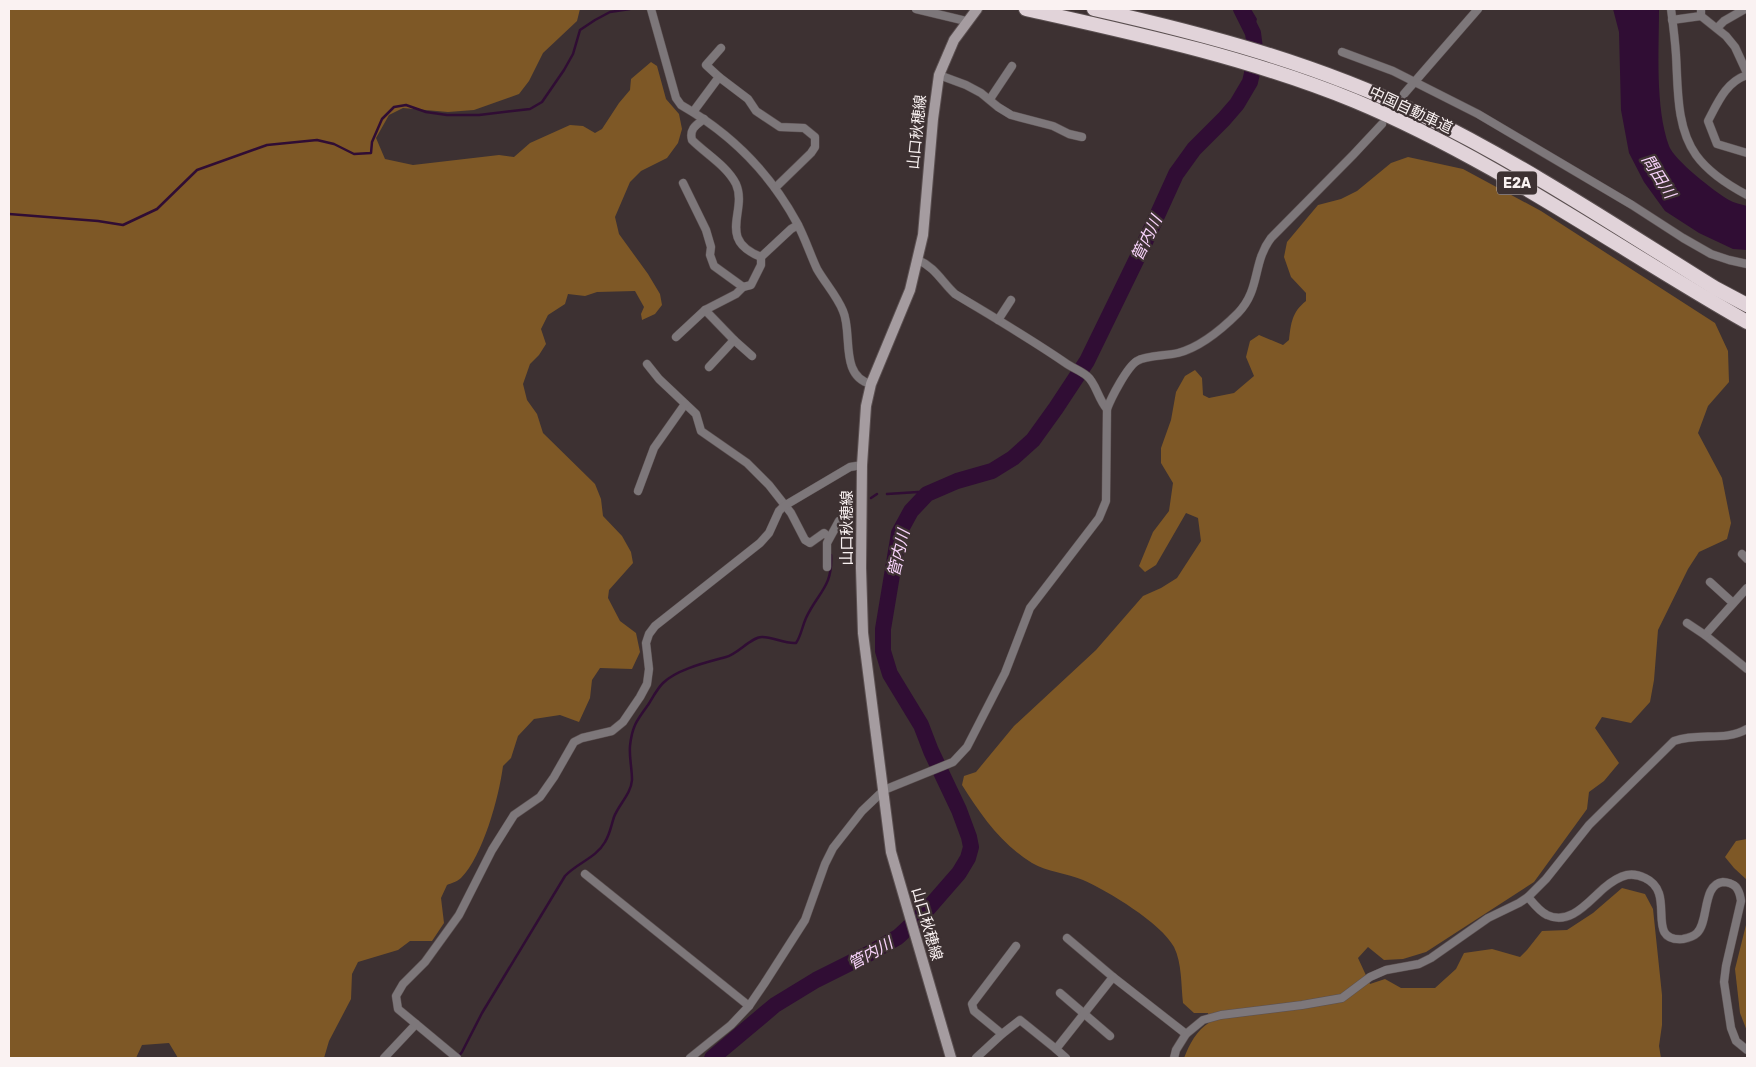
<svg xmlns="http://www.w3.org/2000/svg" width="1756" height="1067" font-family="Rubik,'Noto Sans JP',sans-serif">
<rect width="100%" height="100%" fill="#3d3132"/>
<!-- forest -->
<g fill="#7e5826">
<path d="M 9,9 L 580,9 L 577,21 L 543,53 L 529,81 L 519,94 L 474,110 L 448,112 L 403,108 L 389,115 L 376,138 L 385,159 L 413,165 L 499,155 L 514,157 L 530,143 L 570,125 L 583,126 L 595,133 L 602,129 L 619,103 L 630,90 L 631,79 L 651,62 L 657,66 L 666,99 L 679,114 L 682,129 L 678,143 L 667,158 L 641,171 L 630,182 L 615,217 L 619,234 L 648,274 L 660,294 L 662,305 L 655,314 L 642,320 L 641,314 L 644,307 L 635,291 L 597,292 L 585,296 L 568,294 L 565,304 L 548,315 L 541,329 L 546,344 L 539,355 L 530,364 L 523,384 L 527,400 L 537,414 L 543,433 L 595,484 L 601,499 L 603,516 L 622,536 L 631,552 L 633,563 L 609,590 L 608,598 L 620,621 L 636,633 L 640,652 L 632,669 L 600,668 L 592,680 L 590,698 L 579,722 L 560,715 L 534,719 L 518,736 L 511,758 L 503,766 C 499,797 483,856 461,878 C 457,882 451,883 447,885 L 441,898 L 444,923 L 432,941 L 410,941 L 398,950 L 358,962 L 352,974 L 351,999 L 329,1041 L 324,1058 L 178,1058 L 169,1043 L 142,1045 L 136,1058 L 9,1058 Z"/>
<path d="M 1408,157 L 1463,169 L 1541,211 L 1715,323 L 1728,351 L 1729,382 L 1708,406 L 1698,433 L 1722,478 L 1731,523 L 1727,539 L 1699,552 L 1688,569 L 1658,630 L 1654,680 L 1650,702 L 1631,723 L 1602,717 L 1595,728 L 1619,763 L 1604,781 L 1589,792 L 1587,809 L 1534,882 L 1426,952 L 1403,959 L 1384,960 L 1368,947 L 1358,958 L 1370,984 L 1385,979 L 1401,988 L 1435,988 L 1456,969 L 1464,953 L 1492,949 L 1520,957 L 1527,950 L 1542,931 L 1567,930 L 1593,913 L 1622,888 L 1645,894 L 1653,909 L 1662,995 L 1662,1025 L 1659,1046 L 1661,1058 L 1184,1058 C 1190,1043 1196,1031 1210,1022 L 1208,1013 L 1194,1013 L 1183,1003 C 1181,985 1182,963 1174,947 C 1161,923 1108,891 1083,880 C 1067,873 1047,872 1032,863 C 1001,844 981,815 962,785 L 964,776 L 976,772 L 1014,726 L 1096,650 L 1143,596 L 1161,588 L 1177,578 L 1201,541 L 1198,518 L 1186,513 L 1156,565 L 1145,572 L 1139,566 L 1153,532 L 1169,511 L 1173,483 L 1161,463 L 1161,448 L 1171,420 L 1176,392 L 1185,376 L 1195,370 L 1202,378 L 1203,395 L 1209,398 L 1234,393 L 1254,376 L 1246,357 L 1250,341 L 1259,335 L 1283,345 L 1289,340 C 1291,323 1292,312 1306,301 L 1306,293 L 1291,277 L 1284,257 L 1287,242 L 1318,205 L 1341,199 L 1357,191 L 1391,163 Z"/>
<path d="M 1747,839 L 1747,880 L 1734,868 L 1725,857 L 1736,841 Z"/>
<path d="M 1747,921 L 1747,1031 L 1740,1013 L 1735,969 Z"/>
</g>
<!-- water -->
<g fill="#300d34">
<path d="M 1233,9 L 1251,9 L 1257,19 L 1253,33 L 1241,16 Z"/>
<path d="M 1613,9 L 1659,9 C 1659,50 1655,107 1669,146 C 1674,160 1715,192 1729,200 C 1734,203 1741,204 1747,206 L 1747,250 L 1733,249 L 1699,233 L 1665,211 L 1644,182 L 1629,153 L 1621,110 L 1619,32 Z"/>
</g>
<g fill="none" stroke-linecap="round" stroke-linejoin="round">
<!-- stream -->
<g stroke="#300d34" stroke-width="2.5">
<path d="M 9,214 L 98,221 L 123,225 L 157,209 L 197,170 L 267,145 L 317,140 L 334,144 L 354,154 L 371,153 L 372,142 L 382,119 L 394,107 L 406,105 L 426,112 L 447,115 L 479,115 L 530,109 L 542,102 L 564,70 L 573,54 L 580,30 L 595,20 L 610,12 L 630,9"/>
<path d="M 887,494 L 918,492 L 927,494"/>
<path d="M 871,498 L 877,494"/>
<path d="M 837,531 L 851,512"/>
<path d="M 458,1057 L 462,1052 L 482,1013 L 565,876 C 577,863 596,858 605,842 C 610,834 611,826 614,817 C 619,804 631,794 632,780 C 632,768 629,757 630,746 C 632,726 637,720 648,705 C 653,697 657,689 663,683 C 677,669 708,662 726,657 C 738,654 751,637 762,637 C 774,637 784,644 796,643 C 801,636 802,627 806,618 C 818,592 833,587 831,555"/>
</g>
<!-- river -->
<path stroke="#300d34" stroke-width="16" d="M 712,1058 L 775,1005 L 816,980 L 870,953 L 898,937 L 925,912 L 959,873 L 968,858 L 971,847 L 969,837 L 959,810 L 931,751 L 921,725 L 890,674 L 883,651 L 883,629 L 899,533 L 911,511 L 927,494 L 957,481 L 992,471 L 1013,458 L 1033,440 L 1056,408 L 1087,361 L 1146,240 L 1176,174 L 1194,149 L 1224,119 L 1237,104 L 1250,82 L 1256,56 L 1253,33 L 1241,9"/>
<defs>
<g id="minor">
<path d="M 651,9 L 676,98 L 681,105 C 730,133 770,173 797,223 C 805,238 810,254 817,269 C 825,283 837,296 843,311 C 853,333 839,376 871,384"/>
<path d="M 916,9 L 966,21"/>
<path d="M 1671,9 C 1673,24 1675,39 1676,55 C 1678,87 1676,127 1696,155 C 1709,173 1728,185 1747,195"/>
<path d="M 1701,9 L 1701,16 L 1726,36 L 1735,47 L 1747,73"/>
<path d="M 1672,20 L 1701,16"/>
<path d="M 1717,28 L 1724,21 L 1745,9"/>
<path d="M 1342,52 L 1393,71 L 1478,114 L 1632,205 L 1683,238 L 1711,254 L 1729,260 L 1747,264"/>
<path d="M 939,75 L 966,85 L 981,93 L 998,107 L 1011,115 L 1053,126 L 1069,134 L 1082,137"/>
<path d="M 1747,75 C 1726,82 1718,102 1708,121 L 1717,144 L 1747,153"/>
<path d="M 719,77 L 706,65 L 721,48"/>
<path d="M 1404,94 L 1478,9"/>
<path d="M 990,99 L 1012,66"/>
<path d="M 693,112 L 719,77 L 748,99 L 756,111 L 780,127 L 804,128 L 815,137 L 815,147 L 811,153 L 775,188"/>
<path d="M 704,119 C 696,125 689,129 692,140 C 706,154 727,166 736,184 C 748,211 716,239 761,257"/>
<path d="M 683,183 L 706,230 L 711,247 L 710,255 L 714,266 L 743,287"/>
<path d="M 918,260 C 935,267 942,282 955,294 C 993,317 1031,339 1067,364 C 1073,368 1081,371 1087,376 C 1096,383 1098,399 1107,409"/>
<path d="M 705,310 L 734,340 L 752,356"/>
<path d="M 998,320 L 1011,300"/>
<path d="M 676,337 L 705,310 L 736,294 L 743,287 L 751,285 L 761,265 L 761,257 L 791,229 L 798,225"/>
<path d="M 647,364 L 659,379 L 696,414 L 701,431 L 747,463 L 769,485 L 791,513 L 805,540 L 810,543 L 824,533 L 829,537"/>
<path d="M 709,367 L 734,340"/>
<path d="M 638,491 L 654,448 L 685,404"/>
<path d="M 1742,554 L 1747,559"/>
<path d="M 827,567 L 827,543 L 839,521"/>
<path d="M 1710,582 L 1733,603"/>
<path d="M 1747,588 L 1705,635 L 1747,669"/>
<path d="M 1687,623 L 1705,635"/>
<path d="M 585,874 L 749,1006"/>
<path d="M 1528,897 C 1533,903 1540,912 1547,915 C 1570,926 1588,902 1604,888 C 1610,883 1618,877 1627,875 C 1633,874 1639,875 1645,878 C 1678,893 1643,942 1683,939 C 1688,938 1693,937 1697,933 C 1709,922 1702,884 1723,882 C 1727,882 1733,884 1736,887 C 1740,892 1740,895 1741,901 L 1726,966 L 1724,982 L 1731,1028 L 1736,1041 L 1747,1050"/>
<path d="M 1067,938 L 1113,977"/>
<path d="M 1060,993 L 1110,1036"/>
<path d="M 1002,1034 L 974,1011 L 972,1004 L 1016,946"/>
<path d="M 1056,1049 L 1066,1058"/>
<path d="M 384,1058 L 416,1024"/>
<path d="M 457,1058 L 398,1009 L 396,996 L 403,984 L 425,962 L 459,915 L 492,850 L 514,815 L 540,797 L 554,777 L 574,742 L 582,738 L 612,731 L 623,722 L 640,697 L 647,684 L 649,669 L 646,643 L 649,634 L 655,626 L 760,543 L 769,533 L 779,511 L 784,506 L 850,467 L 862,465"/>
<path d="M 690,1058 L 731,1025 L 749,1006 L 764,984 L 805,920 L 825,864 L 833,848 L 862,811 L 884,790 L 953,762 L 967,747 L 1005,673 L 1030,608 L 1099,518 L 1106,501 L 1107,409 C 1111,398 1127,367 1137,361 C 1146,355 1167,356 1178,353 C 1201,347 1221,330 1238,313 C 1261,289 1252,263 1271,238 L 1353,155 L 1382,124"/>
<path d="M 976,1058 L 1002,1034 L 1020,1020 L 1056,1049 L 1113,977 L 1186,1034"/>
<path d="M 1174,1058 L 1176,1050 L 1186,1034 L 1203,1020 L 1221,1015 L 1302,1005 L 1342,998 L 1370,977 L 1386,970 L 1419,964 L 1431,958 L 1488,918 L 1519,903 L 1528,897 L 1546,879 L 1589,825 L 1674,741 C 1700,732 1724,742 1747,729"/>
</g>
<path id="secondary" d="M 951,1058 L 891,852 L 863,633 L 861,568 L 862,465 L 866,406 L 871,384 L 910,290 L 923,235 L 933,119 L 939,75 L 954,40 L 977,9"/>
<g id="motorway">
<path d="M 1026,9 C 1138,34 1250,58 1355,101 C 1494,159 1617,248 1747,322"/>
<path d="M 1094,9 C 1205,34 1314,63 1418,113 C 1521,163 1617,227 1715,288 L 1747,305"/>
</g>
</defs>
<!-- minor casing -->
<use href="#minor" stroke="#5b5051" stroke-width="9"/>
<!-- secondary casing -->
<use href="#secondary" stroke="#5b5051" stroke-width="12"/>
<!-- motorway casing -->
<use href="#motorway" stroke="#5b5051" stroke-width="16"/>
<!-- minor -->
<use href="#minor" stroke="#7d777a" stroke-width="8"/>
<!-- secondary -->
<use href="#secondary" stroke="#a59ca0" stroke-width="10"/>
<!-- motorway -->
<use href="#motorway" stroke="#e1d3d9" stroke-width="14"/>
</g>
<g text-anchor="middle" stroke-width="4.5" stroke-linejoin="round" paint-order="stroke">
<!-- shield labels -->
<rect fill="#3d3132" stroke="#c1b8b8" stroke-width="1" x="1497" y="171.5" width="40" height="23" rx="4"/>
<g font-size="14" font-weight="bold" fill="#faf2f2">
<text x="1517" y="188">E2A</text>
</g>
<!-- street labels -->
<g font-size="15" fill="#faf2f2" stroke="#3d3132">
<text transform="translate(1411 110) rotate(25)" y="5">中国自動車道</text>
<text transform="translate(917 132) rotate(-84)" y="5">山口秋穂線</text>
<text transform="translate(847 528) rotate(-90)" y="5">山口秋穂線</text>
<text transform="translate(927 924) rotate(74)" y="5">山口秋穂線</text>
</g>
<!-- water labels -->
<g font-size="16" font-style="italic" fill="#f9d4fc" stroke="#3d3132">
<text transform="translate(1659 176) rotate(58)" y="6">問田川</text>
<text transform="translate(1146 238) rotate(-64)" y="6">管内川</text>
<text transform="translate(898 553) rotate(-77)" y="6">管内川</text>
<text transform="translate(870 953) rotate(-29)" y="6">管内川</text>
</g>
</g>
<!-- border -->
<rect width="1756" height="1067" fill="none" stroke="#faf2f2" stroke-width="20"/>
</svg>
